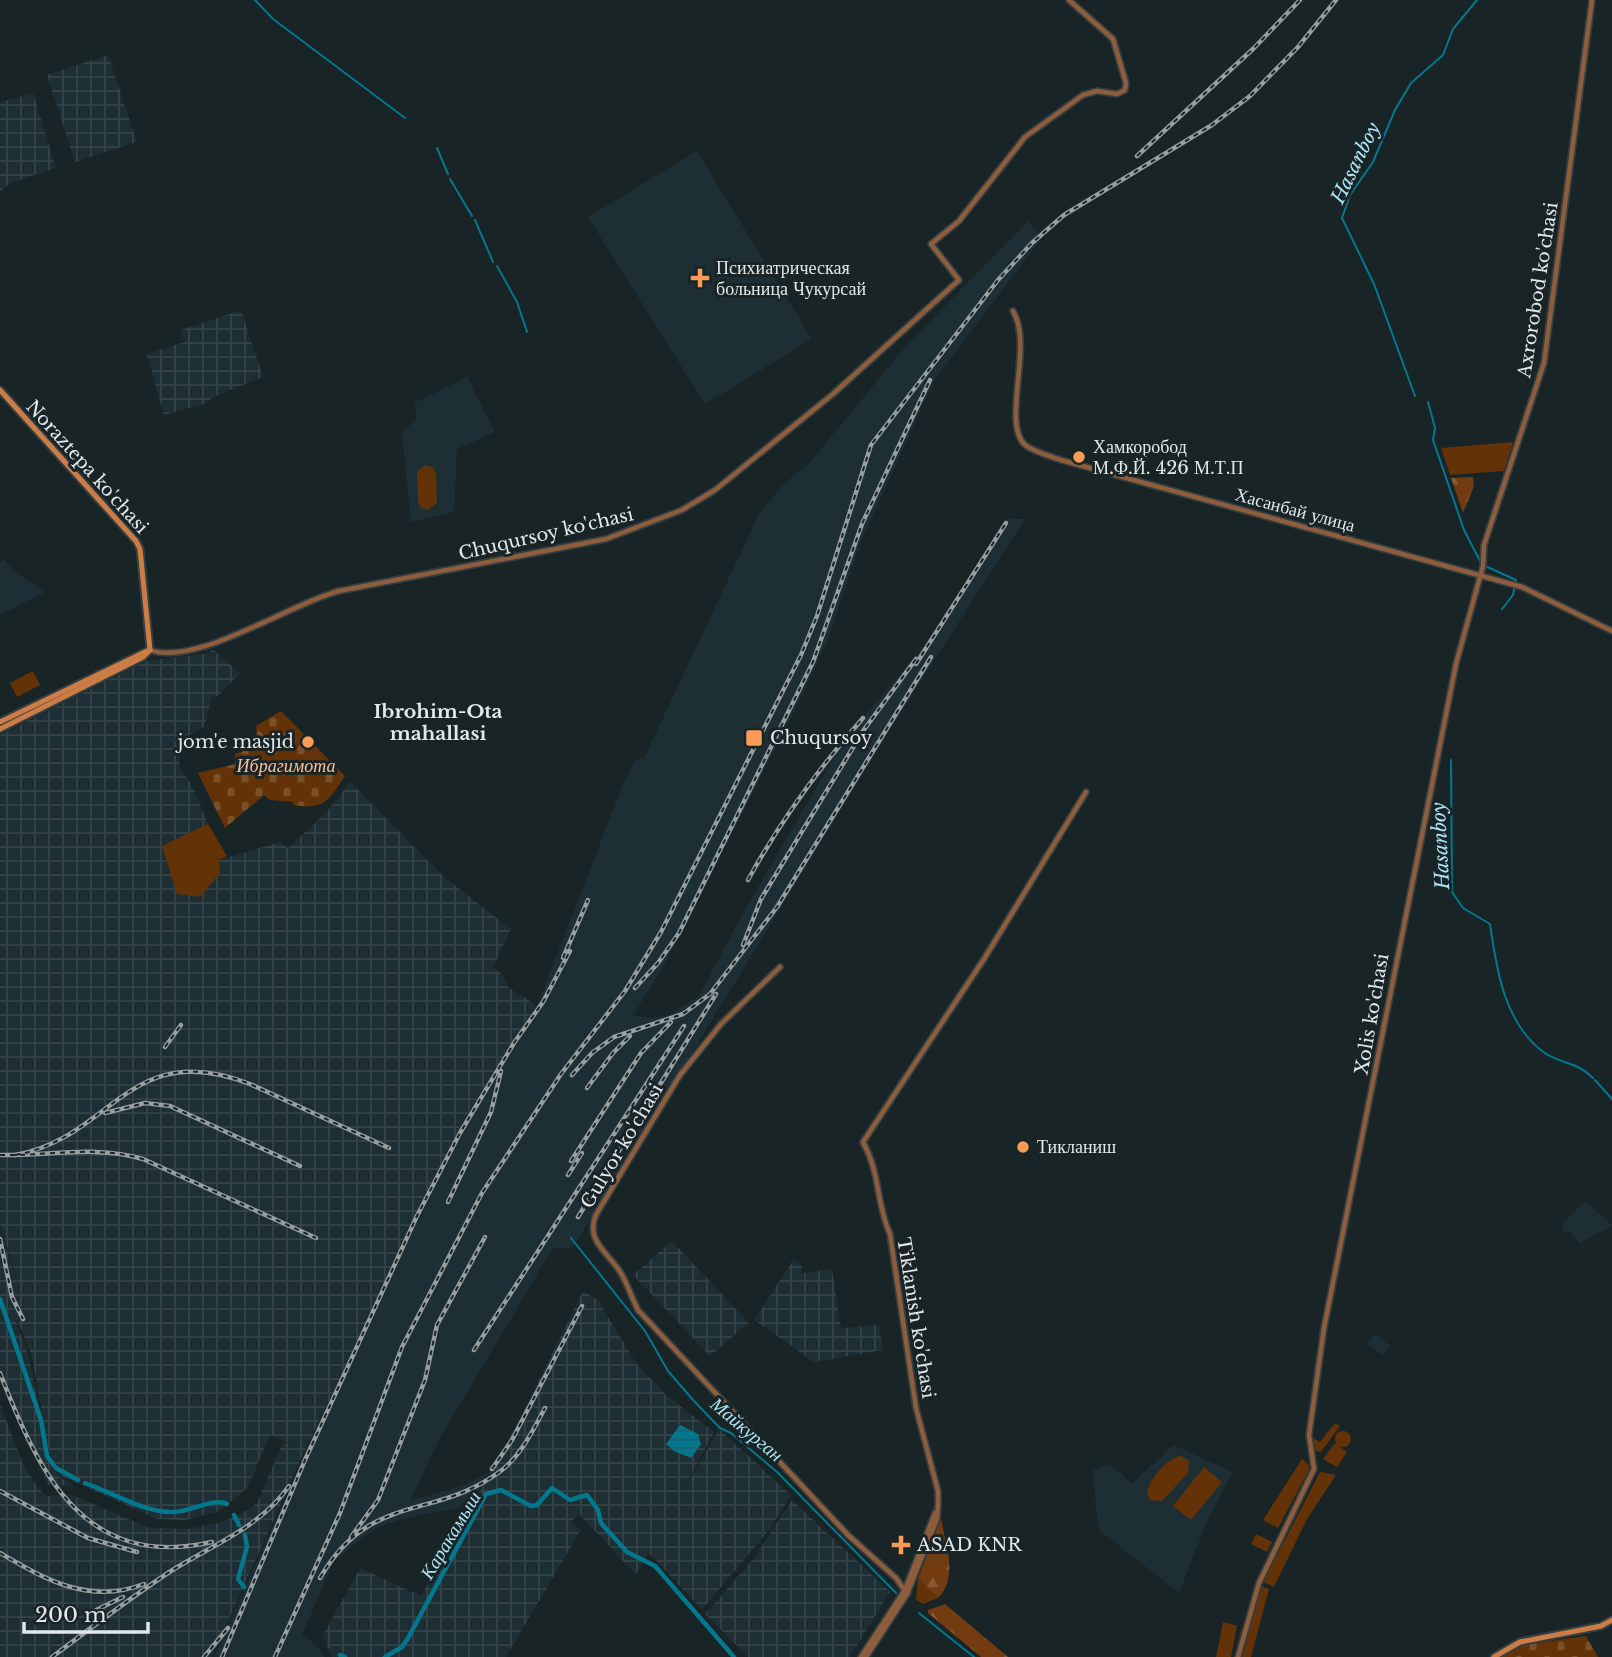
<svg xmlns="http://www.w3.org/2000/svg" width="1612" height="1657" font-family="'Libre Baskerville',serif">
<defs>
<pattern id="industrial-grid" width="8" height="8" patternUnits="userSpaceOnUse" patternTransform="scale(1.75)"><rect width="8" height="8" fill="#1d2f34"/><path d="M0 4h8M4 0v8" fill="none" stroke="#334348"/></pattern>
<pattern id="forest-firs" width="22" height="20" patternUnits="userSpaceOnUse" patternTransform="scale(1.75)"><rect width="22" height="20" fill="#733c10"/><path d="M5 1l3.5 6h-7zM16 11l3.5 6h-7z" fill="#875833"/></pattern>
<pattern id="cemetery-stones" width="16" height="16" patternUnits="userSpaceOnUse" patternTransform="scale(1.75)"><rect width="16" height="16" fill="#643207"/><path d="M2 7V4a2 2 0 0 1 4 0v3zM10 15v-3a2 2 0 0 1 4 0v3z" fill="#7a502b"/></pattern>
<pattern id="water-rules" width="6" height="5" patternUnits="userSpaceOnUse" patternTransform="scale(1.75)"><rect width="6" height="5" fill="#02788f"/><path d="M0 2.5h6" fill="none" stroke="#235f6a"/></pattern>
</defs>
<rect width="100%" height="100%" fill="#192427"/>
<!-- built -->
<g fill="#1d2f34">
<path d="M 697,151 L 812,339 L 705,404 L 588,217 Z"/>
<path d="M 1028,221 L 1042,238 L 935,379 L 861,542 L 826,644 L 792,716 L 661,971 L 633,1015 L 652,1018 L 668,1015 L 699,996 L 744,911 L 846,737 L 930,640 L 1008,518 L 1025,519 L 885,737 L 572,1249 L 553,1248 L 441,1436 L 410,1501 L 464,1485 L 488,1473 L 469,1506 L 401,1519 L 374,1529 L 334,1561 L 302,1635 L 316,1645 L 324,1657 L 214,1657 L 307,1450 L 478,1098 L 537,1006 L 624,782 L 636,759 L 644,758 L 759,514 L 784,484 L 811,461 L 905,347 Z"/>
<path d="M 467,377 L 495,432 L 457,449 L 454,512 L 411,522 L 402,432 L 417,419 L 414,403 Z"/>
<path d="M 4,560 L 14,571 L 45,592 L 0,615 L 0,562 Z"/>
<path d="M 1585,1201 L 1612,1225 L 1580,1244 L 1570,1231 L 1565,1233 L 1562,1225 Z"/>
<path d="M 1375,1334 L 1390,1346 L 1383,1355 L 1367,1344 Z"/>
<path d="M 1173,1445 L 1233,1472 L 1208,1519 L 1179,1593 L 1099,1530 L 1092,1471 L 1110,1464 L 1132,1484 Z"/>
</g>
<!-- industrial -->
<g fill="url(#industrial-grid)">
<path d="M 108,55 L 137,142 L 75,162 L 47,75 Z"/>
<path d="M 33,93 L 56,168 L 10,183 L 0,192 L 0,102 Z"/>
<path d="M 241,310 L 263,377 L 215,396 L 204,404 L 164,415 L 147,354 L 185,342 L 181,330 Z"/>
<path d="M 212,649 L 240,673 L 218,696 L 212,697 L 204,727 L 180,740 L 179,757 L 180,768 L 193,787 L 208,824 L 162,846 L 219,860 L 280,842 L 288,848 L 325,814 L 350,782 L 444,877 L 511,929 L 493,968 L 503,975 L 508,987 L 537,1006 L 478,1097 L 305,1450 L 212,1657 L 0,1657 L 0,1404 L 24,1466 L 39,1489 L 47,1496 L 72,1495 L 147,1527 L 187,1529 L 223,1522 L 251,1508 L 257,1503 L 283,1442 L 300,1448 L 270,1435 L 248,1487 L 220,1511 L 186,1520 L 157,1519 L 59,1475 L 49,1452 L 32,1356 L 18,1322 L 25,1314 L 16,1321 L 29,1357 L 48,1455 L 58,1476 L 74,1486 L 48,1485 L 0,1379 L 0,1229 L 24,1303 L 0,1224 L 0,735 L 146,661 L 210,653 Z"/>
<path d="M 672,1241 L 749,1323 L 710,1356 L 633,1275 Z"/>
<path d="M 794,1259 L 801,1264 L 803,1273 L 832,1269 L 841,1328 L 879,1325 L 883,1350 L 814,1362 L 754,1320 Z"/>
<path d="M 583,1291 L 598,1300 L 636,1363 L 667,1396 L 714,1432 L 678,1500 L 719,1429 L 791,1495 L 770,1529 L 702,1610 L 649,1553 L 636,1575 L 579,1514 L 571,1522 L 581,1530 L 506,1657 L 332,1657 L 323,1635 L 360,1568 L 421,1596 L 516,1426 Z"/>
<path d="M 792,1500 L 890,1592 L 850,1657 L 748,1657 L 705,1614 L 754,1558 Z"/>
</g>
<!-- green -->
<g fill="#643207">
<path d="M 1513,442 L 1504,471 L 1450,475 L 1441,448 Z"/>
<path d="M 425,465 L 432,467 L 436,473 L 437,503 L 428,510 L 421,508 L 418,501 L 417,472 Z"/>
<path d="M 33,671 L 40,685 L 17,697 L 10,683 Z"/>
<path d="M 208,824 L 227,856 L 219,860 L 220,873 L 200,897 L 177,894 L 162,846 Z"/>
<path d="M 1335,1423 L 1340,1426 L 1321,1452 L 1316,1451 L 1311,1443 L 1311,1436 L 1320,1442 Z"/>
<circle cx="1343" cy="1439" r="8"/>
<path d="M 1335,1443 L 1347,1452 L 1337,1467 L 1323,1459 Z"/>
<path d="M 1182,1456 L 1189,1461 L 1188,1473 L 1162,1501 L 1150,1500 L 1147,1493 C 1149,1479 1169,1456 1182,1456 Z"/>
<path d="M 1302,1459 L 1309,1465 L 1309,1470 L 1278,1528 L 1263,1520 Z"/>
<path d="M 1204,1467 L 1222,1482 L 1191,1520 L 1173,1506 Z"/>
<path d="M 1320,1472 L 1336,1475 L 1307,1519 L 1274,1587 L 1263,1582 Z"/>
<path d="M 1256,1534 L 1272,1542 L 1267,1552 L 1251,1544 Z"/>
<path d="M 918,1579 L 938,1598 L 923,1604 L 916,1600 Z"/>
<path d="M 1261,1586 L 1269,1589 L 1251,1657 L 1242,1657 Z"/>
<path d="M 1223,1622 L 1237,1626 L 1231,1657 L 1216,1657 Z"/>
</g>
<!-- forest -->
<g fill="url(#forest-firs)">
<path d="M 1473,477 L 1474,486 L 1463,513 L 1451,478 Z"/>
<path d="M 941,1518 C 945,1544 959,1577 938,1598 L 918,1579 Z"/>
<path d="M 945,1604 L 1008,1657 L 981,1657 L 928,1613 L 928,1610 Z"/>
</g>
<!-- cemetery -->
<g fill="url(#cemetery-stones)">
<path d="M 281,711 L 345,776 C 329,800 325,810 293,805 L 293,802 L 270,800 L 264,795 L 225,828 L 198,773 L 235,764 L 235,754 L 258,746 L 256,726 Z"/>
<path d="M 1586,1636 L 1598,1657 L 1500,1657 L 1522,1645 Z"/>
</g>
<!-- water -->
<path fill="url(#water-rules)" d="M 680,1425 L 698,1434 L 701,1444 L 691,1458 L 674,1451 L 666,1444 Z"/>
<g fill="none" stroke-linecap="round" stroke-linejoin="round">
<!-- stream -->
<g stroke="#02788f" stroke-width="2">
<path d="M 255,0 L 273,19 L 405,118"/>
<path d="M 437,148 L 448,174"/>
<path d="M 450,179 L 472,216"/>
<path d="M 475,220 L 493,262"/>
<path d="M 497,266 L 517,302 L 527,332"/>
<path d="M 1415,396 L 1374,284 L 1342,218 L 1350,195 L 1373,162 L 1395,110 L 1411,83 L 1443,55 L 1453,29 L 1477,0"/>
<path d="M 1428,402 L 1435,428 L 1433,440 L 1464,530 L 1480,561"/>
<path d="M 1483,565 L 1516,580 L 1513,595 L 1502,609"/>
<path d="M 1451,760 L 1452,892 L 1463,908 L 1490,924 C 1496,967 1504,1022 1542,1051 C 1558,1064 1575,1060 1593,1078"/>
<path d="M 1595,1080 L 1612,1099"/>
<path d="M 571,1238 L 645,1331 L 668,1371 L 693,1400 L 720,1428 L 731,1433 L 777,1472 L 896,1593"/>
<path d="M 919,1613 L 974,1657"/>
</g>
<!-- canal -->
<g stroke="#02788f" stroke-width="4.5">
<path d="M 0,1299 L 41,1420 L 47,1456 L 56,1468 L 78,1480"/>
<path d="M 85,1483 C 113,1493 145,1513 174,1512 C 189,1512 216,1497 227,1504"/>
<path d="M 234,1515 L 239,1525"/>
<path d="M 244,1587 L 238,1579 L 247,1547 L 245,1535"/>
<path d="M 340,1655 L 345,1657"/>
<path d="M 385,1657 L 402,1647 L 408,1638 L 486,1494 L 501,1490 L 531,1506 L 537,1505 L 552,1488 L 570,1500 L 587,1495 L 598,1510 L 601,1523 L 627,1552 L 655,1566 L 734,1657"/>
</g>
<defs>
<g id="tertiary">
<path d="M 1013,311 C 1034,345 1001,423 1025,445 C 1034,452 1050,456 1061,460 L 1522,587 L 1612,631"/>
<path d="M 150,650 C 196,667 291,603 339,591 L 606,539 L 682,510 L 715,490 L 833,394 L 959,280 L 931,244 L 959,221 L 1025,137 L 1083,95 L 1097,91 L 1117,94 L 1125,90 L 1126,83 L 1113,39 L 1069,0"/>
<path d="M 780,967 L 721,1024 L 680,1075 L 597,1213 C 583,1241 610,1253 622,1275 C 628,1286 632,1298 638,1310 L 848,1535 L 896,1578 L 907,1594"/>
<path d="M 861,1657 L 905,1590 L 935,1513"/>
<path d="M 866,1657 L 907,1594 L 937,1519 L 938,1505 L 938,1491 L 916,1408 L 890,1234 C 876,1204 881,1175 863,1142 L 984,959 L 1086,792"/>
<path d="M 1238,1657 L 1259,1583 L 1314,1469 L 1309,1435 L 1324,1328 L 1456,664 L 1483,566 L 1484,545 L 1544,363 L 1592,0"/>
</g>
<g id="secondary">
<path d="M 0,390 L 136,541 L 140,549 L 150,650"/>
<path d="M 0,722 L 147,651"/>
<path d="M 0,729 L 143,657 L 150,650"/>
<path d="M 1494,1657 L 1520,1642 L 1601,1626 L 1612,1620"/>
</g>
</defs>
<!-- tertiary casing -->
<use href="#tertiary" stroke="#353f42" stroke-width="8"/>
<!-- secondary casing -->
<use href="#secondary" stroke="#353f42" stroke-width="9"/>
<!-- tertiary -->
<use href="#tertiary" stroke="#8e5d3b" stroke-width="4.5"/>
<!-- secondary -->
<use href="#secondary" stroke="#cc7d45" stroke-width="5"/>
<defs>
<g id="rail">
<path d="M 1137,156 L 1253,49 L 1300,0"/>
<path d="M 916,664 L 1006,523"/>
<path d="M 748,880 C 781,820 818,769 863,718"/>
<path d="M 743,945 L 761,899 L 863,731 L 916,659"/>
<path d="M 563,958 L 588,900"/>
<path d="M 635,988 L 658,963 L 679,933 L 813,662 L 862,524 L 930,380"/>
<path d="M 165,1047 L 181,1025"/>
<path d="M 572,1075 L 592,1053 L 614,1037 L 683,1014 L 710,994 L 777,907 L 931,657"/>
<path d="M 587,1088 L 613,1053 L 630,1036"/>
<path d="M 105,1113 L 145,1103 L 170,1106 L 300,1166"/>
<path d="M 0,1155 C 48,1156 96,1145 143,1159 L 316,1238"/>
<path d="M 15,1155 C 113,1138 128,1037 250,1084 L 389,1148"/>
<path d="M 571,1161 L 641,1053 L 671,1022"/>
<path d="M 568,1175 L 582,1153"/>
<path d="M 448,1202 L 491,1112 L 501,1071"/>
<path d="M 578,1217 L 716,994"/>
<path d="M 0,1239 L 12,1297 L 23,1319"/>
<path d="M 474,1350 L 684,1026"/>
<path d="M 0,1373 C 39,1473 84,1571 212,1542"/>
<path d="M 492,1469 L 512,1440 L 582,1306"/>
<path d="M 0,1491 L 88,1538 L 137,1552"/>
<path d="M 351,1537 L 378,1500 L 425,1380 L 437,1325 L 485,1237"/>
<path d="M 0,1553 C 46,1580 90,1605 144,1584"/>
<path d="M 320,1578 C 371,1490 434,1522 502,1470 C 522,1454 533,1430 545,1408"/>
<path d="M 92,1612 L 123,1597"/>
<path d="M 52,1657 C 91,1628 130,1598 171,1571 C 211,1546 262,1526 289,1486"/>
<path d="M 204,1657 L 228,1628"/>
<path d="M 222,1657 L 305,1460 L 417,1216 L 460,1133 L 514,1043 L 543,1002 L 570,951"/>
<path d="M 275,1657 L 340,1513 L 402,1347 L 482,1193 L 561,1074 L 625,991 L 661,932 L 801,655 L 817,616 L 871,445 L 998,280 L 1032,243 L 1064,215 L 1212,125 L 1250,96 L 1298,47 L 1336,0"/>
</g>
</defs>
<!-- rail casing -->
<use href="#rail" stroke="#969fa1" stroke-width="4.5"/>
<!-- rail -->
<use href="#rail" stroke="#192427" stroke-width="2" stroke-dasharray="5" stroke-linecap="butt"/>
</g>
<!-- markers -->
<g fill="#fe9c57" stroke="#192427" stroke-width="2.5">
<path d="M696.5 267.5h7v7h7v7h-7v7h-7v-7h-7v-7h7z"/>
<circle cx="1079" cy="457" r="7"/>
<rect x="745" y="729" width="18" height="18" rx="3.5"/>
<circle cx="308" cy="742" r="7"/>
<circle cx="1023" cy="1147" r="7"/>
<path d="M897.5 1534.5h7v7h7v7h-7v7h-7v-7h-7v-7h7z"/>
</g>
<g text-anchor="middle" stroke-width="6" stroke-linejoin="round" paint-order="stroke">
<!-- poi labels -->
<g font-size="18" fill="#e1e8ea" stroke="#192427" text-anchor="start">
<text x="716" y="274">Психиатрическая<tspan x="716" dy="21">больница Чукурсай</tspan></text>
<text x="1093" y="453">Хамкоробод<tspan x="1093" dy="21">М.Ф.Й. 426 М.Т.П</tspan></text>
<text x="770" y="744">Chuqursoy</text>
<text x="294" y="748" text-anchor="end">jom'e masjid</text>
<text x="1037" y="1153">Тикланиш</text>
<text x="917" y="1551">ASAD KNR</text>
</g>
<!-- street labels -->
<g font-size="18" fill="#e1e8ea" stroke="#192427">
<text transform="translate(1538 290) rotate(-81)" y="6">Axrorobod ko'chasi</text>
<text transform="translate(87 467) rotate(48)" y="6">Noraztepa ko'chasi</text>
<text transform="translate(1295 510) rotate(15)" y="6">Хасанбай улица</text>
<text transform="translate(546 534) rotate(-13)" y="6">Chuqursoy ko'chasi</text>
<text transform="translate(1372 1014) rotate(-80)" y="6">Xolis ko'chasi</text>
<text transform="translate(622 1146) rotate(-59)" y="6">Gulyor ko'chasi</text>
<text transform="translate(916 1318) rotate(81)" y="6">Tiklanish ko'chasi</text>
</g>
<!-- park labels -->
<g font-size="18" font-style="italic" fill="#fec098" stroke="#192427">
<text x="286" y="772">Ибрагимота</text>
</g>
<!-- water labels -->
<g font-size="19" font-style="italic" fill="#aee4f4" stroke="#192427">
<text transform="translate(1355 163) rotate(-64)" y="7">Hasanboy</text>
<text transform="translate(1440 846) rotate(-93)" y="7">Hasanboy</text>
<text transform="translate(747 1429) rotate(40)" y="7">Майкурган</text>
<text transform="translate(450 1535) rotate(-59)" y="7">Каракамыш</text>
</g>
<!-- neighbourhood labels -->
<g font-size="19" font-weight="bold" fill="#e1e8ea" stroke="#192427">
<text x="438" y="718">Ibrohim-Ota<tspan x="438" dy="22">mahallasi</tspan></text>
</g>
</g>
<!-- scale -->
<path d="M24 1622v10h124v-10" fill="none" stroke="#e1e8ea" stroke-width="3.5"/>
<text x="35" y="1622" font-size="21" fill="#e1e8ea" stroke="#192427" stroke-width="5" paint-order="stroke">200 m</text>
</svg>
